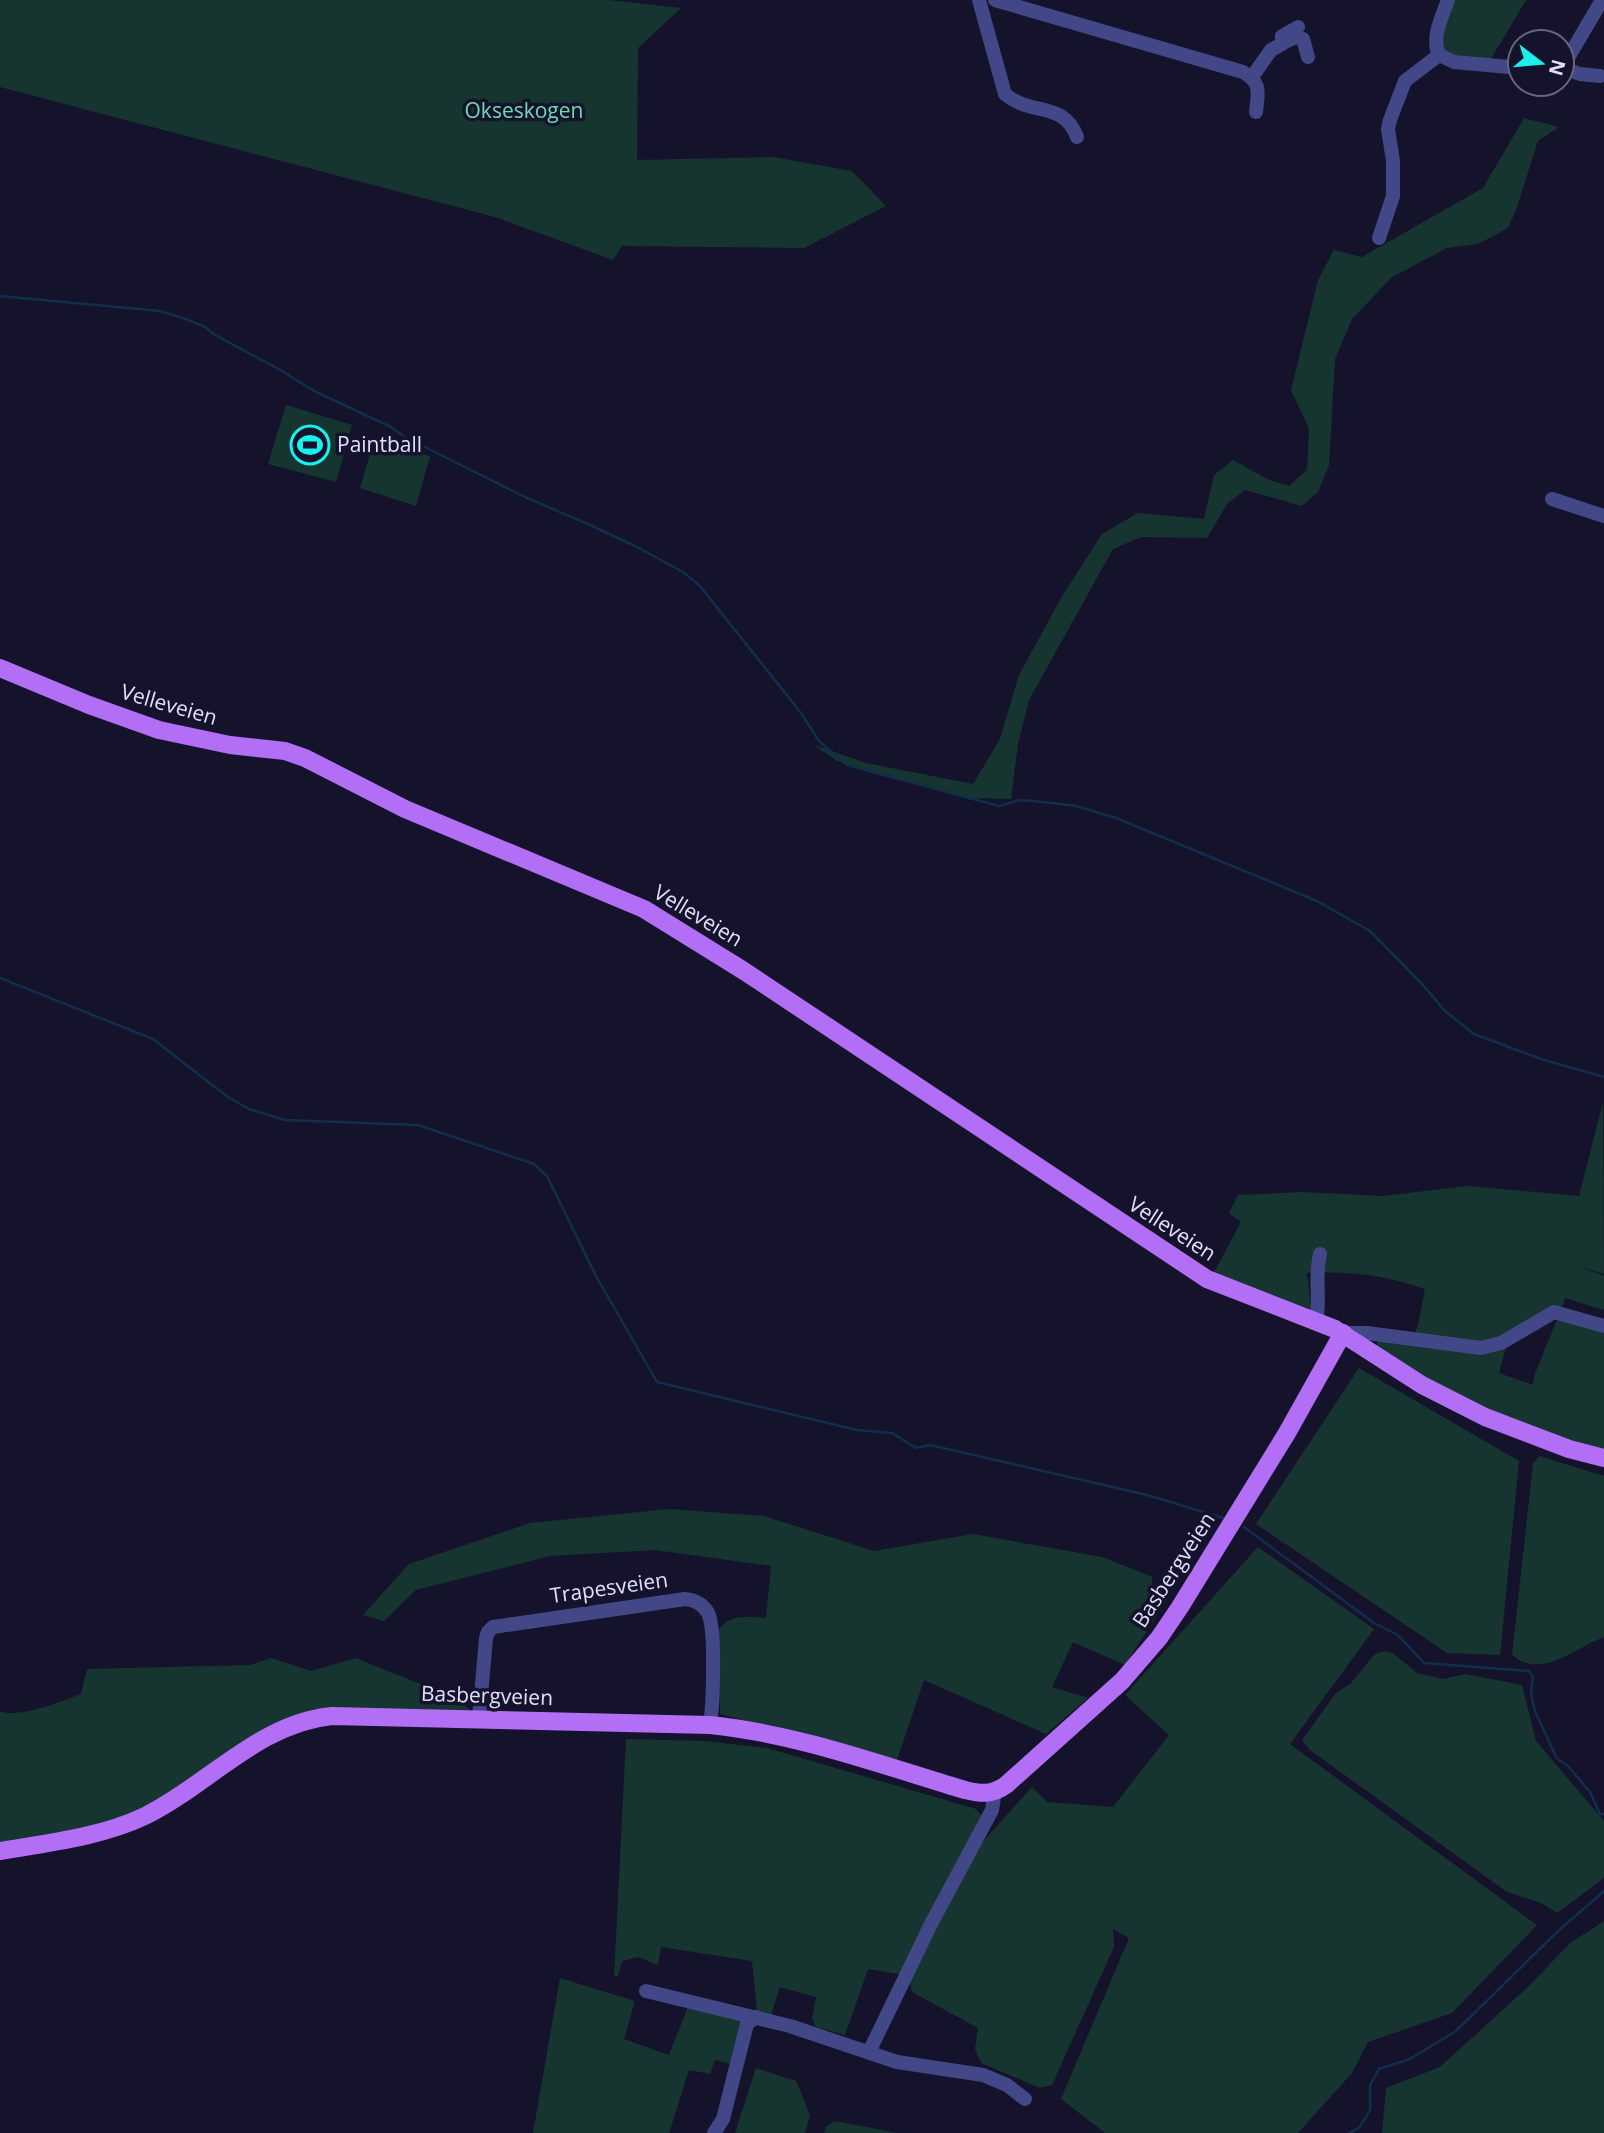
<svg xmlns="http://www.w3.org/2000/svg" width="1604" height="2133" font-family="'Open Sans',sans-serif">
<rect width="100%" height="100%" fill="#15132b"/>
<!-- green -->
<g fill="#173530" fill-rule="evenodd">
<path d="M 0,0 L 608,0 L 681,8 L 638,48 L 637,160 L 773,157 L 852,171 L 886,206 L 804,248 L 622,246 L 613,260 L 495,217 L 0,87 Z"/>
<path d="M 1450,0 L 1526,0 L 1489,62 L 1449,57 L 1438,43 Z"/>
<path d="M 1524,118 L 1559,127 L 1538,141 L 1516,210 L 1508,228 L 1478,244 L 1447,248 L 1392,277 L 1352,319 L 1335,359 L 1329,465 L 1318,492 L 1302,506 L 1245,490 L 1227,504 L 1207,538 L 1141,537 L 1113,549 L 1029,700 L 1018,744 L 1011,799 L 969,798 L 837,761 L 814,745 L 866,763 L 973,784 L 1000,739 L 1019,675 L 1061,598 L 1102,534 L 1138,513 L 1204,519 L 1214,475 L 1233,460 L 1269,480 L 1289,486 L 1307,470 L 1309,429 L 1291,390 L 1318,280 L 1334,250 L 1362,257 L 1483,188 Z"/>
<path d="M 286,405 L 352,425 L 336,482 L 268,464 Z"/>
<path d="M 374,441 L 430,456 L 416,506 L 360,488 Z"/>
<path d="M 1603,1102 L 1604,1274 L 1581,1267 L 1604,1276 L 1604,1310 L 1565,1298 L 1561,1310 L 1604,1329 L 1604,1452 L 1528,1426 L 1432,1384 L 1377,1346 L 1377,1338 L 1414,1335 L 1418,1325 L 1425,1289 C 1384,1275 1350,1271 1307,1273 L 1311,1309 L 1212,1276 L 1241,1222 L 1229,1213 L 1238,1195 L 1302,1192 L 1383,1196 L 1467,1186 L 1579,1196 ZM 1558,1317 L 1534,1376 L 1533,1385 L 1499,1373 L 1507,1343 Z"/>
<path d="M 1359,1368 L 1519,1461 L 1500,1655 L 1447,1653 L 1256,1524 Z"/>
<path d="M 1539,1456 L 1604,1476 L 1604,1637 C 1574,1648 1543,1680 1512,1655 L 1533,1464 Z"/>
<path d="M 670,1509 L 764,1516 L 874,1551 L 973,1534 L 1102,1557 L 1152,1577 L 1152,1593 L 1170,1595 L 1125,1665 L 1073,1642 L 1052,1687 L 1088,1698 L 1046,1734 L 924,1680 L 897,1760 L 720,1714 L 718,1632 C 726,1614 749,1616 766,1618 L 771,1566 L 655,1550 L 550,1556 L 416,1590 L 384,1621 L 363,1615 L 409,1564 L 530,1523 Z"/>
<path d="M 1258,1547 L 1374,1629 L 1290,1744 L 1537,1925 L 1452,2013 L 1368,2042 L 1352,2073 L 1298,2133 L 1105,2133 L 1061,2099 L 1129,1938 L 1113,1929 L 1114,1947 L 1052,2085 L 1040,2088 L 981,2063 L 975,2049 L 978,2028 L 912,1992 L 909,1978 L 980,1845 L 1032,1787 L 1047,1802 L 1113,1807 L 1169,1735 L 1125,1695 Z"/>
<path d="M 1385,1651 L 1393,1653 L 1417,1673 L 1443,1679 L 1465,1674 L 1522,1685 L 1536,1741 L 1604,1821 L 1604,1878 L 1557,1913 L 1541,1903 L 1507,1892 L 1310,1750 L 1302,1740 L 1336,1693 L 1350,1684 L 1375,1654 Z"/>
<path d="M 271,1658 L 311,1671 L 356,1658 L 455,1698 L 470,1710 L 314,1709 L 266,1731 L 156,1804 L 105,1826 L 0,1845 L 0,1711 C 19,1719 62,1701 81,1694 L 87,1669 L 250,1665 Z"/>
<path d="M 626,1739 L 705,1741 L 767,1748 L 976,1809 L 983,1817 L 904,1975 L 868,1969 L 845,2035 L 816,2027 L 812,2019 L 816,1997 L 780,1987 L 771,2015 L 757,2011 L 752,1961 L 661,1947 L 658,1965 L 638,1957 L 622,1961 L 618,1976 L 614,1977 Z"/>
<path d="M 1604,1921 L 1604,2133 L 1382,2133 L 1386,2088 L 1440,2067 L 1530,1985 L 1569,1944 Z"/>
<path d="M 560,1978 L 635,2001 L 624,2039 L 669,2055 L 688,2007 L 746,2022 L 730,2064 L 715,2060 L 710,2074 L 689,2070 L 669,2133 L 533,2133 Z"/>
<path d="M 756,2068 L 796,2081 L 810,2115 L 805,2133 L 735,2133 Z"/>
<path d="M 834,2121 L 898,2133 L 824,2133 L 826,2127 Z"/>
</g>
<g fill="none" stroke-linecap="round" stroke-linejoin="round">
<!-- stream -->
<g stroke="#112e4c" stroke-width="2.5">
<path d="M 0,296 L 160,311 L 183,318 L 205,327 L 215,335 L 282,371 L 314,391 L 391,427 L 405,437 L 525,497 L 590,525 L 635,546 L 683,572 L 699,585 L 801,713 L 819,741 L 847,765 L 999,806 L 1020,800 L 1034,801 L 1076,806 L 1116,818 L 1317,901 L 1370,931 L 1422,984 L 1445,1011 L 1474,1034 L 1541,1059 L 1604,1077"/>
<path d="M 0,978 L 153,1039 L 228,1097 L 249,1109 L 285,1120 L 418,1125 L 534,1164 L 547,1176 L 596,1276 L 657,1382 L 857,1430 L 892,1433 L 916,1448 L 930,1445 L 1147,1495 L 1223,1518"/>
<path d="M 1244,1527 L 1374,1623 L 1398,1635 L 1424,1663 L 1529,1671 L 1533,1677 L 1531,1694 L 1535,1711 L 1557,1759 L 1567,1765 L 1590,1792 L 1600,1814 L 1604,1814"/>
<path d="M 1349,2133 L 1359,2128 L 1370,2110 L 1370,2085 L 1379,2069 L 1410,2059 L 1456,2031 L 1557,1932 L 1604,1891"/>
</g>
<!-- minor -->
<g stroke="#424887" stroke-width="14">
<path d="M 979,0 L 1005,94 C 1032,117 1063,100 1077,137"/>
<path d="M 995,0 L 1243,72 C 1262,83 1258,92 1256,112"/>
<path d="M 1448,0 C 1442,17 1431,37 1439,55 L 1454,62 L 1520,68"/>
<path d="M 1283,43 L 1296,37 L 1303,39 L 1308,57"/>
<path d="M 1562,68 L 1602,0"/>
<path d="M 1563,68 L 1580,74 L 1600,76"/>
<path d="M 1252,77 L 1271,50 L 1282,44 L 1282,36 L 1298,27"/>
<path d="M 1379,238 L 1393,196 L 1393,161 L 1388,129 L 1390,120 L 1405,81 L 1439,55"/>
<path d="M 1552,499 L 1604,516"/>
<path d="M 1316,1321 C 1321,1297 1314,1280 1320,1254"/>
<path d="M 1343,1333 L 1367,1333 L 1481,1348 L 1501,1343 L 1554,1312 L 1604,1326"/>
<path d="M 479,1718 L 486,1638 L 488,1632 L 493,1627 L 685,1599 C 695,1600 703,1604 708,1613 C 716,1628 713,1706 710,1725"/>
<path d="M 646,1991 L 790,2026 L 897,2062 L 983,2075 L 1007,2085 L 1025,2099"/>
<path d="M 869,2052 L 931,1924 L 992,1810 L 995,1791"/>
<path d="M 714,2133 L 723,2119 L 747,2024 L 756,2017"/>
</g>
<!-- major -->
<g stroke="#b36ef6" stroke-width="18">
<path d="M 0,668 L 89,705 L 159,730 L 230,745 L 285,751 L 305,758 L 405,809 L 644,909 L 744,971 L 1207,1279 L 1335,1329 L 1422,1385 L 1485,1417 L 1569,1449 L 1604,1458"/>
<path d="M 0,1851 C 48,1843 101,1837 145,1816 C 208,1785 259,1723 332,1716 L 710,1725 C 798,1734 881,1765 965,1790 C 981,1794 992,1795 1006,1785 L 1122,1681 L 1159,1638 L 1180,1607 L 1287,1433 L 1343,1333"/>
</g>
</g>
<!-- icons -->
<defs>
<symbol id="stadium-ring" viewBox="-11 -11 22 22"><circle r="9.5" fill="#15132b" stroke="#19f0ec" stroke-width="1.5"/><path d="M0-5a6.5 5 0 1 0 0 10a6.5 5 0 1 0 0-10ZM-3.5-1.8h7v3.6h-7Z" fill="#19f0ec"/></symbol>
</defs>
<g fill-rule="evenodd">
<use href="#stadium-ring" x="288" y="423" width="44" height="44"/>
</g>
<g text-anchor="middle" stroke-width="7" stroke-linejoin="round" paint-order="stroke">
<!-- park labels -->
<g font-size="21" fill="#6fdab2" stroke="#15132b">
<text x="524" y="118">Okseskogen</text>
</g>
<!-- poi labels -->
<g font-size="21" fill="#e0e0fd" stroke="#15132b" text-anchor="start">
<text x="337" y="452">Paintball</text>
</g>
<!-- street labels -->
<g font-size="21" fill="#e0e0fd" stroke="#15132b">
<text transform="translate(169 705) rotate(16)" y="7">Velleveien</text>
<text transform="translate(698 916) rotate(31)" y="7">Velleveien</text>
<text transform="translate(1172 1229) rotate(33)" y="7">Velleveien</text>
<text transform="translate(1174 1570) rotate(-57)" y="7">Basbergveien</text>
<text transform="translate(609 1588) rotate(-8)" y="7">Trapesveien</text>
<text transform="translate(487 1696) rotate(2)" y="7">Basbergveien</text>
</g>
</g>
<!-- north arrow -->
<g transform="translate(1541 63) rotate(106)"><circle r="33" fill="#15132b" stroke="#66657f" stroke-width="2"/>
<path d="M0-5L12 26L0 18L-12 26Z" fill="#19f0ec"/>
<text y="-10" font-size="19" font-weight="bold" text-anchor="middle" fill="#e0e0fd">N</text>
</g>
</svg>
